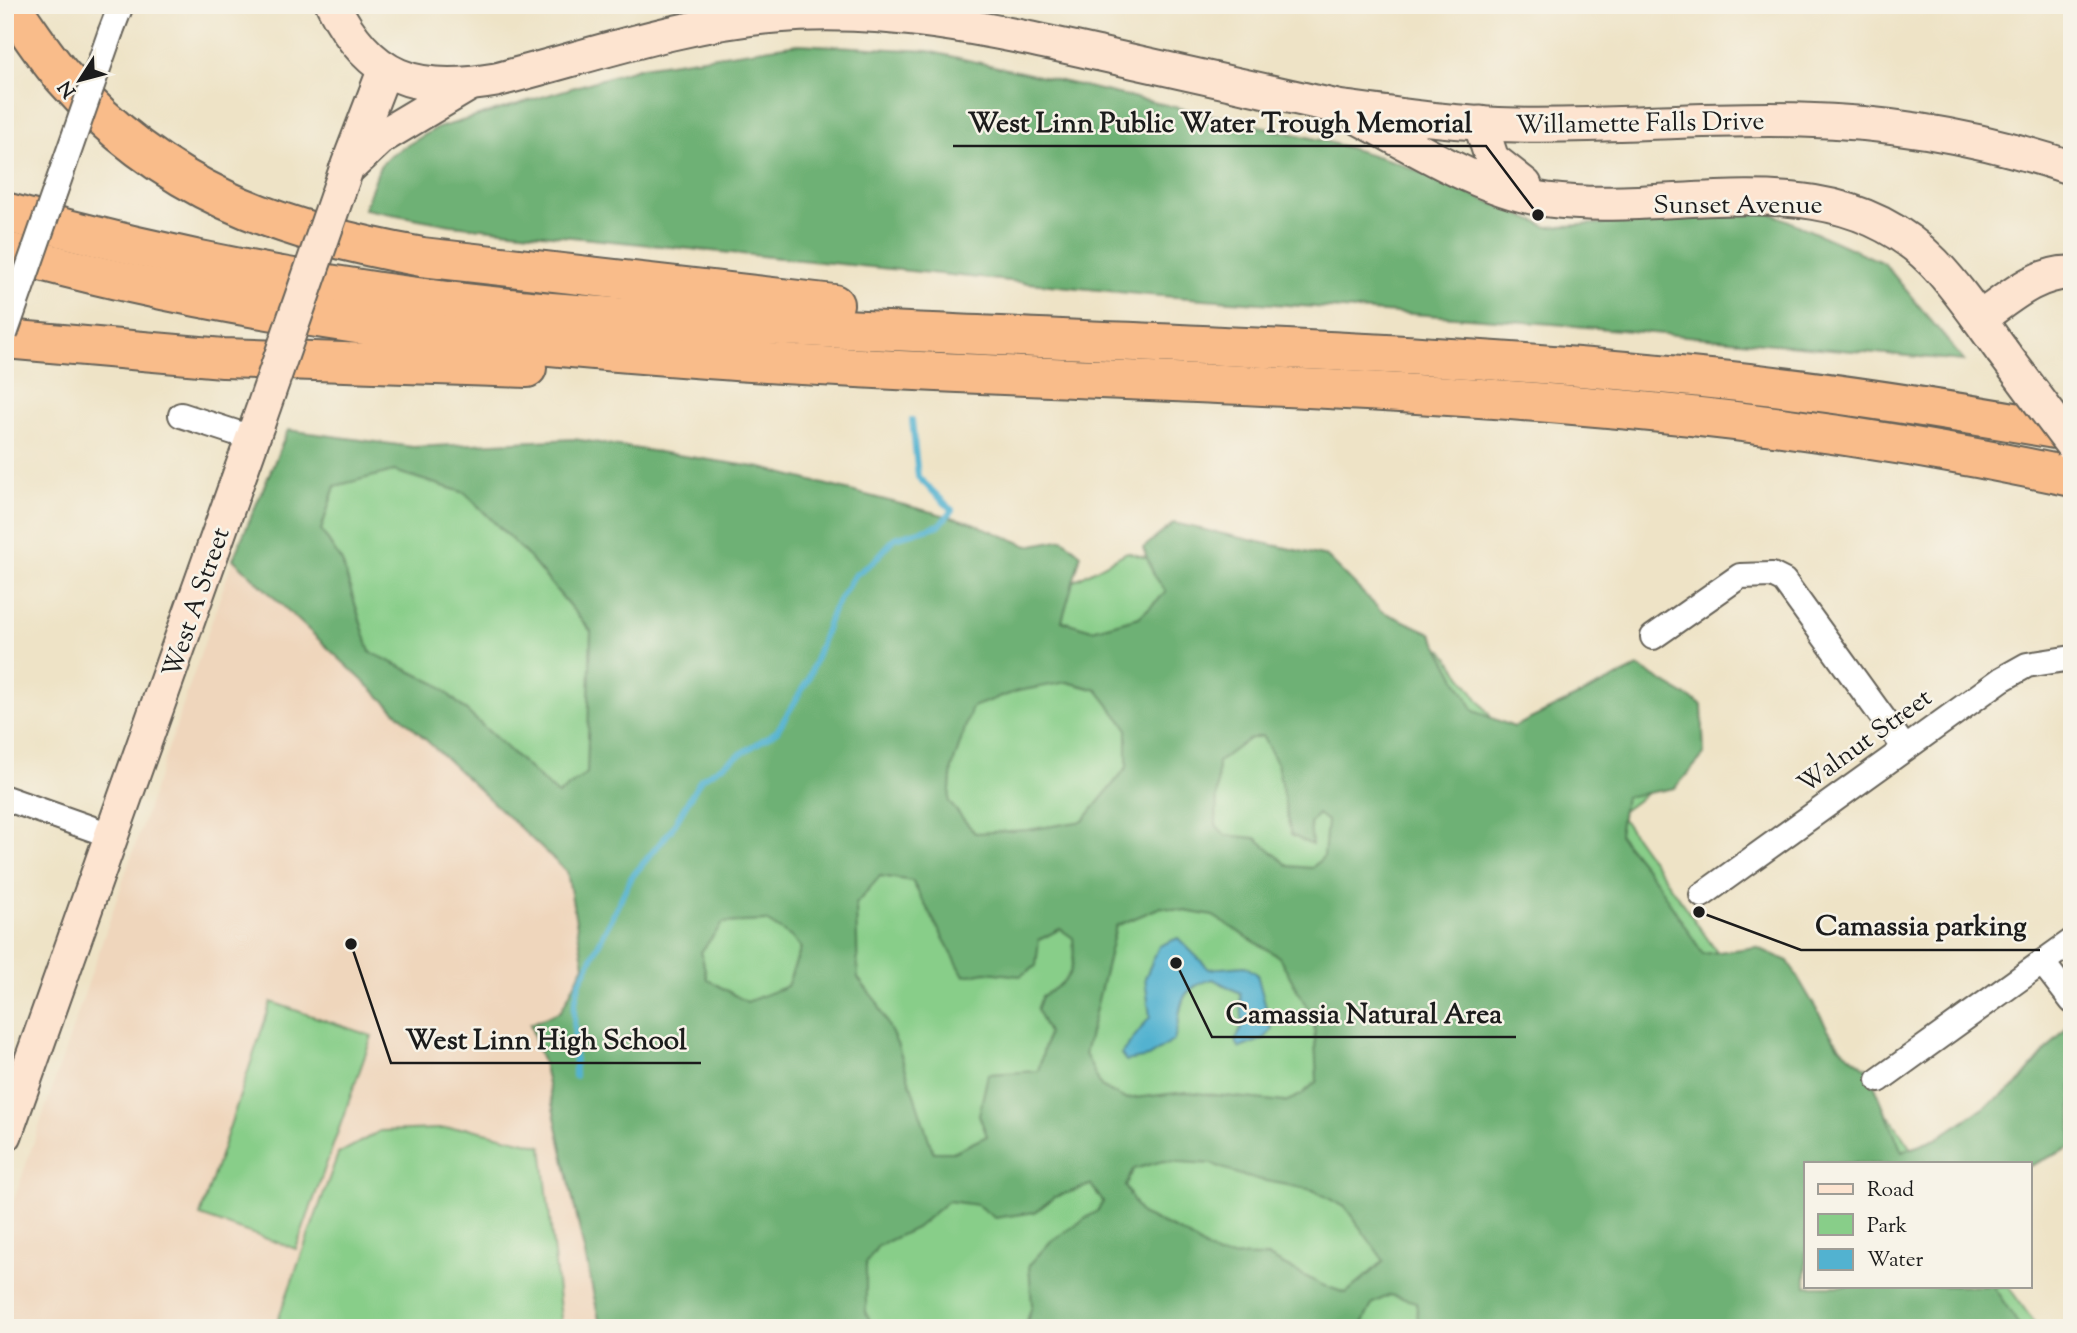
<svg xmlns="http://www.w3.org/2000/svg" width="2077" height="1333" font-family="'Sorts Mill Goudy',serif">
<rect width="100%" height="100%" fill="#f7f3e8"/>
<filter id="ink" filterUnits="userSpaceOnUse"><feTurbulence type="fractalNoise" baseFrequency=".0143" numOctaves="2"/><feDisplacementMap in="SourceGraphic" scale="14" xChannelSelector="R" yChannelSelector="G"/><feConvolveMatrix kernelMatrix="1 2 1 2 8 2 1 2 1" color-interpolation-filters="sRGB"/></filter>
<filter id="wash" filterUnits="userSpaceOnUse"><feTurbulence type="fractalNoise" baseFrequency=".00686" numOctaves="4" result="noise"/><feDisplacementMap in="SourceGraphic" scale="28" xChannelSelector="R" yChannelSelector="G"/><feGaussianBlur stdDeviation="1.57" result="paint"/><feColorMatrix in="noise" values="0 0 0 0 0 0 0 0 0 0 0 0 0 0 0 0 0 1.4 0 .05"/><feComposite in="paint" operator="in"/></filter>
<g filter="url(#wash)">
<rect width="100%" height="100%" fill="#eee3c6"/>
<!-- built -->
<path fill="#efd6bc" d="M 233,559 L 622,923 L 584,965 L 561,1011 L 531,1024 L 544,1066 L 601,1328 L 5,1328 L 5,1226 Z"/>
<!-- green -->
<g fill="#88ce89" stroke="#527552" stroke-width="2">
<path d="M 394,470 L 465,493 L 526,554 L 591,631 L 588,773 L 558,795 L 437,684 L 370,652 L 342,562 L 321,530 L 335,486 Z"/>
<path d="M 1127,552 L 1443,650 L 1508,741 L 1657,786 L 1619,814 L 1761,1014 L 1799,988 L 1922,1163 L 1806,1163 L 1806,1286 L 2008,1286 L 2038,1328 L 601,1328 L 544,1066 L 1041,599 Z"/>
<path d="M 271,1002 L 372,1036 L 296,1249 L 200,1216 Z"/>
<path d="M 468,1128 L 542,1146 L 562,1328 L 275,1328 L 338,1154 L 380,1131 Z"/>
</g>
<!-- forest -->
<g fill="#6eb175" stroke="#456648" stroke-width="2" fill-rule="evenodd">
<path d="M 798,44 L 928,51 L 1325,141 L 1396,162 L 1548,227 L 1771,213 L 1884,263 L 1964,361 L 1553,324 L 1148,295 L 451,225 L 364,209 L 380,166 L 389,156 L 435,129 L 642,67 Z"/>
<path d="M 288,430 L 413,447 L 574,439 L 762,468 L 970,522 L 1028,546 L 1063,539 L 1081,554 L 1062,621 L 1092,630 L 1139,617 L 1166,592 L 1154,575 L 1143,548 L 1174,523 L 1327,557 L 1381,611 L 1431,633 L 1474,711 L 1514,727 L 1638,667 L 1702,705 L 1704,755 L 1675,788 L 1625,797 L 1619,835 L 1656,881 L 1703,954 L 1756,947 L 1788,961 L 1838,1046 L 1868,1069 L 1902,1152 L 1936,1139 L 2016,1086 L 2072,1021 L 2072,1146 L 2069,1148 L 2030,1166 L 1806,1163 L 1806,1286 L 1993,1286 L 2021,1328 L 1405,1328 L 1418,1320 L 1416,1302 L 1390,1295 L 1373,1303 L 1360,1328 L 1018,1328 L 1026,1323 L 1032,1306 L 1029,1265 L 1051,1241 L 1097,1211 L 1103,1202 L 1091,1185 L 1055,1197 L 1035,1212 L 995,1218 L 977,1205 L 948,1201 L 916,1228 L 878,1246 L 866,1263 L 866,1314 L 875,1328 L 601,1328 L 544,1066 L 530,1024 L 561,1011 L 584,965 L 567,872 L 233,559 ZM 394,471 L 465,493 L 526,554 L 591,631 L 587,773 L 558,795 L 437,684 L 370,652 L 342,562 L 321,530 L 335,486 ZM 1067,682 L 1097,690 L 1127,728 L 1127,767 L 1083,821 L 1027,830 L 975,833 L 949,802 L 952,768 L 972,707 L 1018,691 ZM 1262,736 L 1277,763 L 1291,835 L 1312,845 L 1310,823 L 1318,814 L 1327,821 L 1324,856 L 1312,868 L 1289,866 L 1256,838 L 1225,835 L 1216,825 L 1218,762 L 1249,739 ZM 880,876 L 912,881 L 964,976 L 986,972 L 1020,976 L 1036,966 L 1039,940 L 1060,929 L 1073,938 C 1076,970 1070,982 1042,996 L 1037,1010 L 1048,1033 L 1038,1071 L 988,1074 L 979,1115 L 987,1136 L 953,1152 L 933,1152 L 898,1046 L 877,1002 L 858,978 L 856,904 ZM 1161,907 L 1213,916 L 1279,957 L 1314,1020 L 1317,1081 L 1301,1095 L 1285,1102 L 1186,1092 L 1125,1099 L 1101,1086 L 1085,1054 L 1116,926 ZM 766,921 L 791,937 L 801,948 L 787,986 L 747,1002 L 707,979 L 701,952 L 723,923 ZM 1163,1161 L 1212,1164 L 1246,1177 L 1313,1190 L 1345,1207 L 1384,1261 L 1346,1293 L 1322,1285 L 1269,1257 L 1218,1256 L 1181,1232 L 1141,1214 L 1125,1186 L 1134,1169 Z"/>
</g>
<!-- water -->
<path fill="#52b2d0" stroke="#376776" stroke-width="2" d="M 1178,938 L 1209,969 L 1245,966 L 1257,974 L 1272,1030 L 1264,1039 L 1240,1048 L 1235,1041 L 1243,1026 L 1240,993 L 1213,979 C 1173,990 1184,1008 1174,1040 L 1148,1057 L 1126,1061 L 1121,1054 L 1150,1017 L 1145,978 L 1159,946 Z"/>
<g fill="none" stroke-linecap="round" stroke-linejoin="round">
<!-- stream -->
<path stroke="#52b2d0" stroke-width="6" d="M 575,1076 L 574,1008 L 579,984 L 631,878 L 671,830 L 701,779 L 777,731 L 808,680 L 833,610 L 854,576 L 875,560 L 895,538 L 940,525 L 952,510 L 918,477 L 912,420"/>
</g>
</g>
<g filter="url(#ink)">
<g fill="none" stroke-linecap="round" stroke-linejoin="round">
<defs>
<g id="street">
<path d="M 111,31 L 121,5"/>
<path d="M 181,415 L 252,438"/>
<path d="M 1653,637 L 1740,576 L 1772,575 L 1784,581 L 1904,747"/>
<path d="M 5,798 L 113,836"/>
<path d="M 1702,895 L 2002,679 L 2027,665 L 2072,658"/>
<path d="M 2042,962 L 2072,1001"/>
<path d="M 1879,1080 L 2072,941"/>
</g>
<g id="secondary">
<path d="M 333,5 C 370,79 416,94 496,80 C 587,57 680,24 775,16 C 886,6 992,30 1100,54 C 1179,71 1258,89 1338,107 C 1397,115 1457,124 1517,125 C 1612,127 1707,117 1802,120 C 1893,122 1986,139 2072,168"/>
<path d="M 1359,118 C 1414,147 1485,192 1548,200 C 1677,217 1831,156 1934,263 C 1959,289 1980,321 2002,351"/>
<path d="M 1480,123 L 1492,159 L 1525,185"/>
<path d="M 348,165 L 385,69"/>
<path d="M 346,170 L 381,137 L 468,85"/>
<path d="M 1979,319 C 2006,300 2037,271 2072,273"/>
<path d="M 5,1135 L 258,423"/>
</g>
<g id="highway">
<path d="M 10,5 C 28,29 44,56 64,78 C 163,191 278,231 422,257 L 834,304"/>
<path d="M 5,212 C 199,267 401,302 602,316 C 727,325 853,329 978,335 C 1229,347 1481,354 1730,381 C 1844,393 1959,412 2072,432"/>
<path d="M 5,251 C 234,317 470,342 707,359 C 1000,380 1293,381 1585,406 C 1748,419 1912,443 2072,477"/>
<path d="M 5,339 L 223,358 L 527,368"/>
</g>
</defs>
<!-- street casing -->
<use href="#street" stroke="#666258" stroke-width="28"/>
<!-- secondary casing -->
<use href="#secondary" stroke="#666258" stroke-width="37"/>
<!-- highway casing -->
<use href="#highway" stroke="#666258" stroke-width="42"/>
<!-- street -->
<use href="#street" stroke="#fff" stroke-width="24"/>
<!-- secondary -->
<use href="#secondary" stroke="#fde4d0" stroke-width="33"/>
<!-- highway -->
<use href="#highway" stroke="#f9bc8a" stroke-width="38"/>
<defs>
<path id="street-bridge" d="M 5,334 L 111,31"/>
<g id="secondary-bridge">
<path d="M 2002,351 L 2072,445"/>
<path d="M 258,423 L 346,170"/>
</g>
</defs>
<!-- street-bridge casing -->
<use href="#street-bridge" stroke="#666258" stroke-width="28" stroke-linecap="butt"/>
<!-- secondary-bridge casing -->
<use href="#secondary-bridge" stroke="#666258" stroke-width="37" stroke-linecap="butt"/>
<!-- street-bridge -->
<use href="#street-bridge" stroke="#fff" stroke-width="24"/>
<!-- secondary-bridge -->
<use href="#secondary-bridge" stroke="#fde4d0" stroke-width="33"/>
</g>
</g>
<g text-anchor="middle" stroke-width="5" stroke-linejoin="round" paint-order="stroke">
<!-- street labels -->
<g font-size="26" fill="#1c1c1c" stroke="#f7f3e8">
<text transform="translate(1640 122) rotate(-1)" y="9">Willamette Falls Drive</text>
<text x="1738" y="213">Sunset Avenue</text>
<text transform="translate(195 602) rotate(-71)" y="9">West A Street</text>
<text transform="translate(1864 740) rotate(-36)" y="9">Walnut Street</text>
</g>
</g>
<!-- callouts -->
<path fill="none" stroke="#1c1c1c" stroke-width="2.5" d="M1538 215L1486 146H953M1699 912L1801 950H2040M1176 963L1212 1037H1516M351 944L391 1063H701"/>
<g fill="#1c1c1c" stroke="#f7f3e8" stroke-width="2.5">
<circle cx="1538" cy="215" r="7"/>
<circle cx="1699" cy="912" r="7"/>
<circle cx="1176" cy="963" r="7"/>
<circle cx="351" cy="944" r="7"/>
</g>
<g font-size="28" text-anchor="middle" font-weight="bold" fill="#1c1c1c" stroke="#f7f3e8" stroke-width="5" stroke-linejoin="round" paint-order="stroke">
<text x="1220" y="132">West Linn Public Water Trough Memorial</text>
<text x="1921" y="935">Camassia parking</text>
<text x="1364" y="1023">Camassia Natural Area</text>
<text x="546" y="1049">West Linn High School</text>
</g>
<!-- margin -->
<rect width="2077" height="1333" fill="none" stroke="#f7f3e8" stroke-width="28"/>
<!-- legend -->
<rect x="1804" y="1162" width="228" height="126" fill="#f7f3e8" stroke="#9f9d96" stroke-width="2"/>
<rect x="1818" y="1184" width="35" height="10" fill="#fde4d0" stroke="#9f9d96" stroke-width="2"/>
<text x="1867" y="1196" font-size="21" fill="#1c1c1c">Road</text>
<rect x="1818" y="1214" width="35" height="21" fill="#88ce89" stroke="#9f9d96" stroke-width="2"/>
<text x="1867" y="1232" font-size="21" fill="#1c1c1c">Park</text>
<rect x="1818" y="1249" width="35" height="21" fill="#52b2d0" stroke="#9f9d96" stroke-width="2"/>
<text x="1867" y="1266" font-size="21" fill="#1c1c1c">Water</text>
<!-- north arrow -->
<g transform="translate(80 80) rotate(234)" stroke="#f7f3e8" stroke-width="5" paint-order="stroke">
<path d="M0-5L12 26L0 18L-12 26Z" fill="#1c1c1c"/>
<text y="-10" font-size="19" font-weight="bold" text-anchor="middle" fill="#1c1c1c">N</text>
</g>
</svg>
